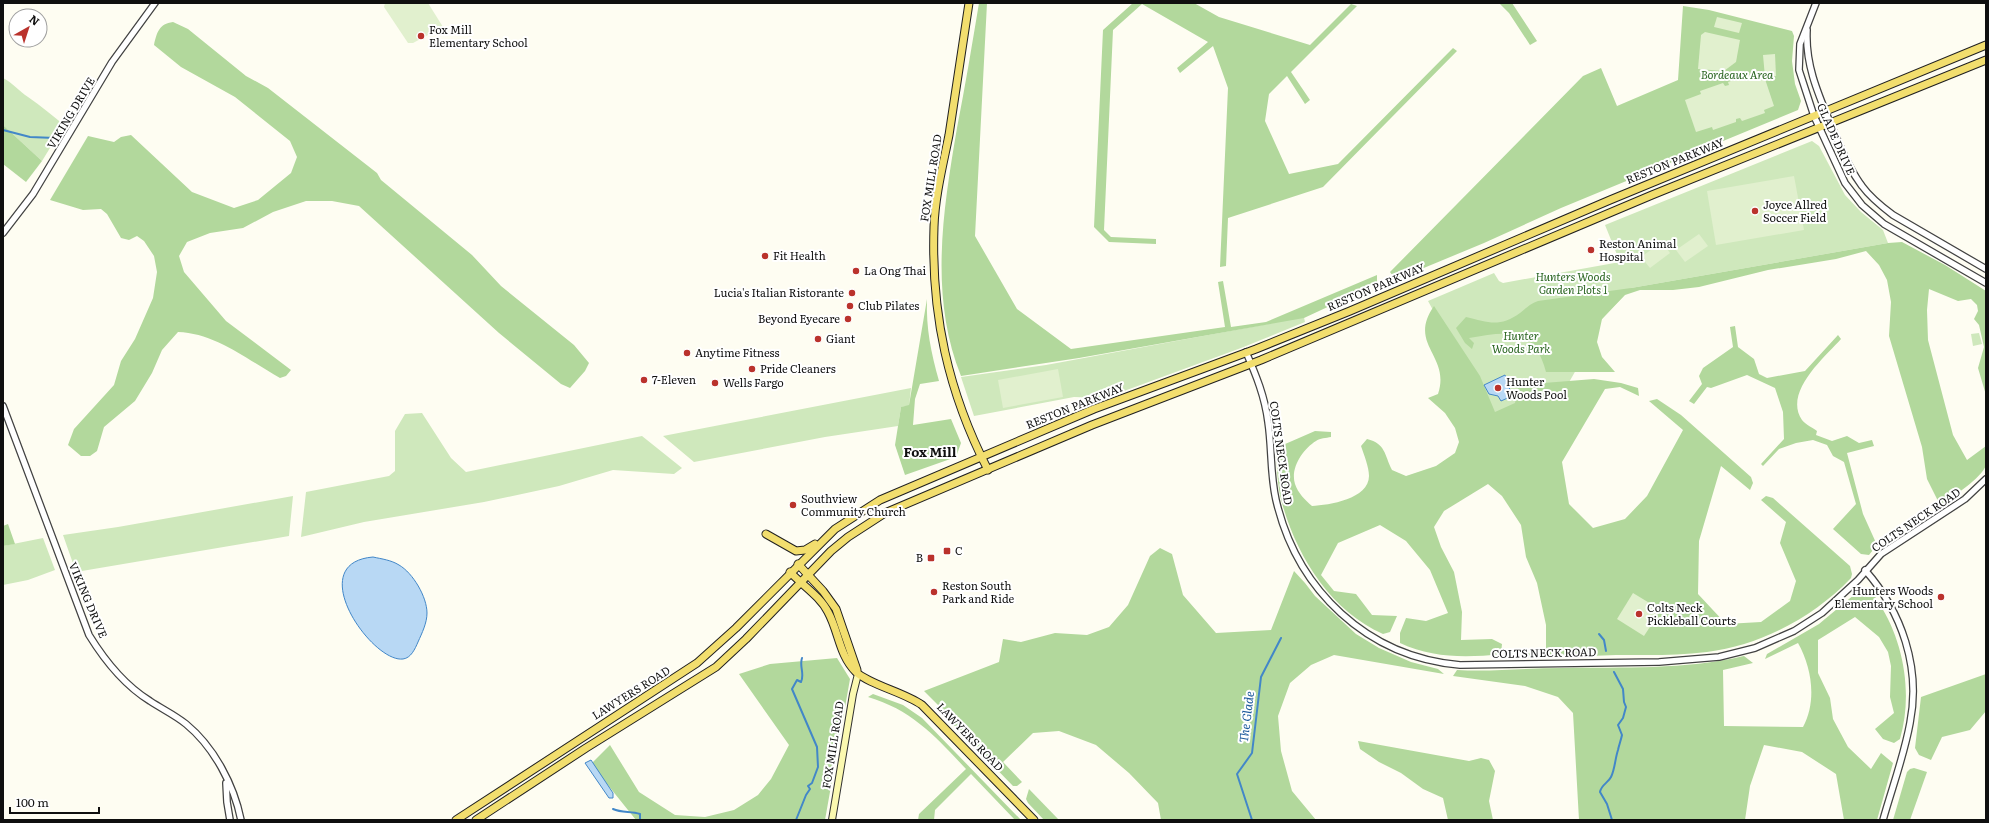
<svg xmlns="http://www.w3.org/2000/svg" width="1989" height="823" font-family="Literata,serif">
<rect width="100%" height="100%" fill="#fefdf2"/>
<!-- green -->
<g fill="#cfe8bc">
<path d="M 3,78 C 13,83 19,91 28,97 C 41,106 52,115 64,125 L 42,161 L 3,125 Z"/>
<path d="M 1812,141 L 1819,146 L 1845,195 L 1861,212 L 1883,230 L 1888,243 L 1631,288 L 1590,332 L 1576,370 L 1568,384 L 1547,457 L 1484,403 L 1428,301 L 1494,273 L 1499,281 L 1503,283 L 1620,262 L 1605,225 Z"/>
<path d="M 1303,313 L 1305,322 L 1241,348 L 1105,398 L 1074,397 L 974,416 L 961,377 L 1046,365 L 1268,324 Z"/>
<path d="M 1979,333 L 1982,344 L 1973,346 L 1971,334 Z"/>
<path d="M 911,388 L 909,406 L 901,407 L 898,426 L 825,437 L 694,462 L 663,436 Z"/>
<path d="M 422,413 L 451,458 L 466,472 L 642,436 L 682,468 L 674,474 L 613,470 L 559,486 L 484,502 L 364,522 L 301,537 L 306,492 L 389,476 L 395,471 L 395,431 L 405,414 Z"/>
<path d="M 293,496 L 289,536 L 76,572 L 63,535 L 118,527 Z"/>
<path d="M 43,538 L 55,570 L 28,580 L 3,585 L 3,546 Z"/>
</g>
<!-- forest -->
<g fill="#b2d89c">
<path d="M 979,3 L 987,3 L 975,236 L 1017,309 L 1071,349 L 1225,327 L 1218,282 L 1223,281 L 1231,327 L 1266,322 L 1377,275 L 1377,284 L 1304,318 L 1079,358 L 961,376 C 929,296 943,210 957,128 C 965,87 972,45 979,3 Z"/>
<path d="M 1133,3 L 1194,3 L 1219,17 L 1310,45 L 1351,4 L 1357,6 L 1291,72 L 1310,100 L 1305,104 L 1287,76 L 1269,94 L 1265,121 L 1289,174 L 1338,164 L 1453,48 L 1457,51 L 1323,187 L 1228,218 L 1226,266 L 1220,267 L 1228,88 L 1213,46 L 1180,73 L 1177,68 L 1208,42 L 1142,4 L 1113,30 L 1104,230 L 1111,237 L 1156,239 L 1156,244 L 1109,242 L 1094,227 L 1103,30 Z"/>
<path d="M 1499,3 L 1512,3 L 1537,41 L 1530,45 L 1509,13 Z"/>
<path d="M 1683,6 L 1709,10 L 1792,31 L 1794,36 L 1792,61 L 1795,84 L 1801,101 L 1798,110 L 1561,208 L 1484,243 L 1402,277 C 1396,278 1393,277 1390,272 L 1583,76 L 1601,68 L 1617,106 L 1678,80 Z"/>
<path d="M 173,22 L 188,29 L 246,76 L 268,88 L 377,173 L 381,180 L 472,255 L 501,286 L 574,345 L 589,363 L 585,371 L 570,388 L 561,384 L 499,333 L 359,206 L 332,201 L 306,201 L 273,212 L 243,228 L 210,233 L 187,242 L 179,256 L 184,272 L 226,321 L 291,370 L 286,376 L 280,378 C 248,360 215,333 178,332 L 162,350 L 152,373 L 135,401 L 104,427 L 97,451 L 90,456 L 81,456 L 68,445 L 74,429 L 114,385 L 121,361 L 135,339 L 153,298 L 157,272 L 154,256 L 144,241 L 137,236 L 129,240 L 121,238 L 107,214 L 101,209 L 83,210 L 50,200 L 88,136 L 114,142 L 121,137 L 131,135 L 192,192 L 234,208 L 258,200 L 291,173 L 297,157 L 290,141 L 235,97 L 181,67 L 154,45 C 157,32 159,24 173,22 Z"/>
<path d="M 3,125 L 42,161 L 26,182 L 3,164 Z"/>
<path d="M 1902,242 L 1945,265 L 1986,291 L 1986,395 L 1978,368 L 1984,347 L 1979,325 L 1974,319 L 1978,311 L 1977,305 L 1971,299 L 1958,301 L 1929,289 L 1927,310 L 1928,340 L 1953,435 L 1967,460 L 1986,446 C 1986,451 1988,460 1986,465 C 1982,478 1951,498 1940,505 L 1927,479 L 1922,447 L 1889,336 L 1891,302 L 1887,280 L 1879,265 L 1866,251 L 1836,259 L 1768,270 L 1699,287 L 1673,290 L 1640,290 L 1625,295 L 1602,319 L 1597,342 L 1602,357 L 1615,372 L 1546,372 C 1534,327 1508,331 1469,338 L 1474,343 L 1472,349 L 1465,343 L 1456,328 L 1466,317 C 1488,322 1499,328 1520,313 C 1526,308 1530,304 1538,301 L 1631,288 L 1888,243 Z"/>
<path d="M 927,299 C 926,329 931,352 939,381 L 920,384 L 915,399 L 913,425 L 951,419 L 961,443 L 956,457 L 905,475 L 895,445 L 901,407 L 909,405 Z"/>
<path d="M 1434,306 L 1480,376 L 1495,412 L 1515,403 L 1520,378 L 1531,384 L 1594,379 L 1621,383 L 1638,388 L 1639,396 L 1620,387 L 1605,389 L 1562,462 L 1569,504 L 1593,528 L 1625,519 L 1647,496 L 1683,430 L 1649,401 L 1657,399 L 1681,415 L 1751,477 L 1753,483 L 1750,490 L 1721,466 L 1699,541 L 1698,594 L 1726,624 L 1761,622 L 1790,601 L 1796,581 L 1780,543 L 1786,522 L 1761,500 L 1766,496 L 1773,498 L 1850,566 L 1852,574 L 1851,578 C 1814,617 1761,645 1707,652 C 1677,656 1646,655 1616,655 C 1583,656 1551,658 1518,657 L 1512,654 L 1510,648 L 1521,654 L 1546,652 L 1546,625 L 1537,583 L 1526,557 L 1521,525 L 1502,496 L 1488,484 L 1444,511 L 1434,527 L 1441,547 L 1454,572 L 1462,612 L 1461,640 L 1492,639 L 1502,644 L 1501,654 C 1466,658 1432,658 1400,643 L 1400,633 L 1406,618 L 1426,621 L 1448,613 L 1430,570 L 1406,541 L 1380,525 L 1338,543 L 1321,575 L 1334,591 L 1356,594 L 1372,615 L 1397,616 L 1390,632 L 1383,634 C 1331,611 1297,557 1282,503 C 1277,486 1277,466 1276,448 L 1315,431 L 1331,432 L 1331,437 C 1326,438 1320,438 1316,441 C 1303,449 1290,468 1295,484 C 1298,493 1305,500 1312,506 C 1329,505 1369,499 1369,476 C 1369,467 1364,455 1361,446 L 1367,439 C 1386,444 1384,454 1392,470 L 1406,476 L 1436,466 L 1455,453 L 1459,442 L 1455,428 L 1445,413 L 1428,398 L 1438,394 C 1451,355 1407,345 1434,306 Z"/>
<path d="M 1735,326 L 1738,347 L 1754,359 L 1759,374 L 1767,378 L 1805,371 L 1838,335 L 1841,339 C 1825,357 1783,392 1802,420 C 1805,424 1813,428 1817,431 L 1816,435 L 1832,441 L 1847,436 L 1859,443 L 1872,440 L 1874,446 L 1847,453 L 1863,514 L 1877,545 L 1869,555 L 1861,554 L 1833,529 L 1856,504 L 1844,462 L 1833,456 L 1827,445 L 1813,440 L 1796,443 L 1779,449 L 1763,466 L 1761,464 L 1784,439 L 1783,412 L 1775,388 L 1747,375 L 1711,388 L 1707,387 L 1694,404 L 1689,401 L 1702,384 L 1699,376 L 1703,368 L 1733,347 L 1730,327 Z"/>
<path d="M 8,524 L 15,544 L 3,546 L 3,526 Z"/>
<path d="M 1160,548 L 1172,554 L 1183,595 L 1216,633 L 1271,630 L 1294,571 L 1305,583 L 1315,596 L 1356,634 L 1379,648 L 1411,662 L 1438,669 L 1444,674 L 1334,655 L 1311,665 L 1290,683 L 1278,716 L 1281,751 L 1292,791 L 1316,820 L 1161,820 L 1158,803 L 1129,773 L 1096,745 L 1059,731 L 1033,733 L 1003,762 L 1022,782 L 1017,786 L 1013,786 L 940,711 L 942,709 L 924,691 L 999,662 L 1003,639 L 1021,642 L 1055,633 L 1087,635 L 1109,627 L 1128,605 L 1150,556 Z"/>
<path d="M 1865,588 C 1872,589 1875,597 1879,603 C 1904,642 1913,694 1900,739 L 1894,743 L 1883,739 L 1875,729 L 1894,713 L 1890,697 L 1891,666 L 1888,652 L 1879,637 L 1855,617 L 1818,640 L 1818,673 L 1830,698 L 1833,719 L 1848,747 L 1871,769 L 1881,753 L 1893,763 L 1877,820 L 1844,820 L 1836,774 L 1802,752 L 1764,745 L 1750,786 L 1745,820 L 1579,820 L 1573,713 L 1558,697 L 1525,686 L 1453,676 L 1457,670 C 1492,672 1527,668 1563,668 C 1624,667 1684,670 1744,656 L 1753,663 L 1723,670 L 1724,726 L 1803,727 C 1817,701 1812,668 1798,643 L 1765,659 L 1767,654 L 1819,624 L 1861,589 Z"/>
<path d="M 837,658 L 850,679 L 825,820 L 636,820 L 591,764 L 610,745 L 639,792 L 675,815 L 705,817 L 734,810 L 758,795 L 771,779 L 789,745 L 739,674 L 770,664 Z"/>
<path d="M 1986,674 L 1986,711 L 1970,730 L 1942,737 L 1931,760 L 1919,755 L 1915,748 L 1921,697 Z"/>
<path d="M 873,694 L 903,705 L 922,718 L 1021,820 L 1015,820 L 971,774 L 935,810 L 934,820 L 918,820 L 919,814 L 966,769 C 935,736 912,710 868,697 Z"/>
<path d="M 1358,741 L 1469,761 L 1481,758 L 1489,760 L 1495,771 L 1489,801 L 1493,820 L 1448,820 L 1443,798 L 1423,789 L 1401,773 L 1379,762 L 1360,749 Z"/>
<path d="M 1914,768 L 1927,772 L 1910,820 L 1893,820 L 1907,772 L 1910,769 Z"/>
<path d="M 1029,789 L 1059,820 L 1044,820 L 1028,803 L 1026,799 Z"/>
</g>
<!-- pitch -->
<g fill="#e1f0ce">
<path d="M 385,3 L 428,3 L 443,27 L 413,43 L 408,43 L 384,7 Z"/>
<path d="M 1717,17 L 1742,23 L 1739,33 L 1714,27 Z"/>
<path d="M 1705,32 L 1740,40 L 1736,62 L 1724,71 L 1698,69 L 1701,35 Z"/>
<path d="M 1775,54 L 1776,76 L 1765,77 L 1763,55 Z"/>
<path d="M 1763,73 L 1774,106 L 1764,110 L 1765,113 L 1742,121 L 1740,118 L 1736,119 L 1736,122 L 1713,130 L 1712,127 L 1696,132 L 1685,100 L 1701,94 L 1700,91 L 1723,83 L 1725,86 L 1729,85 L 1728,82 L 1752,74 L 1753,77 Z"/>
<path d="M 1794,176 L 1804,230 L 1716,245 L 1707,191 Z"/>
<path d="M 1699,234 L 1708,246 L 1685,262 L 1676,250 Z"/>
<path d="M 1662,242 L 1670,253 L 1650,268 L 1641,257 Z"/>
<path d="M 1058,369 L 1063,397 L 1003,408 L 998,380 Z"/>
<path d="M 1633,593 L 1661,610 L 1644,636 L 1617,619 Z"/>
</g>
<!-- water -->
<g fill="#b8d8f4" stroke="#4287c8">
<path d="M 1505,375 L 1512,396 L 1501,401 L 1498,396 L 1489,394 L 1484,385 Z"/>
<path d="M 373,557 C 382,559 391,560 399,565 C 413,573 427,597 427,613 C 427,623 422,633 418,642 C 415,649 411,658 403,659 C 372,663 302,563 373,557 Z"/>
<path d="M 591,760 L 613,793 L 613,798 L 609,798 L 585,763 Z"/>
</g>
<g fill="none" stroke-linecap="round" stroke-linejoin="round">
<!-- stream -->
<g stroke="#4287c8" stroke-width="2">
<path d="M 3,130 L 30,137 L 55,138"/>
<path d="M 1599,634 L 1604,640 L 1606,651"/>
<path d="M 613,809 C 622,813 631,811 640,814 L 640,820"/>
<path d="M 796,820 L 806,795 L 810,789 L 808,786 L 812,783 L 818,767 L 817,747 L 792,689 L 797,680 L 801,682 C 805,674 799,666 802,658"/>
<path d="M 1252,820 L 1237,774 L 1252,753 L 1261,677 L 1281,638"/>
<path d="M 1612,820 L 1607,804 L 1600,792 C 1601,785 1608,783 1611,777 C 1615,769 1615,759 1618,750 C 1619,745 1621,740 1622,735 L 1618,725 L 1623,718 L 1626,707 L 1624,702 L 1623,689 L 1614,672"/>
</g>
<defs>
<g id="tertiary">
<path d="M 1816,3 L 1800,44 L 1799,70 L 1814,116 L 1845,183 L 1862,205 L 1884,224 L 1986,283"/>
<path d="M 1807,30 C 1805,67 1820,98 1834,132 C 1842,150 1849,169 1862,186 C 1870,197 1881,206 1893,215 L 1986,269"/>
<path d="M 3,233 L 33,194 L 112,62 L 155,3"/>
<path d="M 1246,352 C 1256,375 1265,397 1268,422 C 1272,448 1270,474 1276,500 C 1297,590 1367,657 1460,665 L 1659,662 L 1719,657 L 1755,648 L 1794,631 L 1822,613 L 1858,580 L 1881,554 L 1965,499 L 1986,479"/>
<path d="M 3,406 L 89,635 C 105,661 124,685 150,701 C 162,709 175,715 186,724 C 214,747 234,785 241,820"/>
<path d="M 1865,570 C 1902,612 1921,668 1910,723 C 1904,756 1892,788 1883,820"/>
<path d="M 226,783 L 227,802 L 230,820"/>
</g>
<path id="secondary" d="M 832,820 L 853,694 L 858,674"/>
<g id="primary">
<path d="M 969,3 C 962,47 956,91 949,135 C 943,165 935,196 934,227 C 931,314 948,392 988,470"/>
<path d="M 766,534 L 796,551 L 805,550 L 815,544"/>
<path d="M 798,564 L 823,591 L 836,609 L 857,670"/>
<path d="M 790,572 C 802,585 820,596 828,612 C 839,632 839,655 856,672 C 870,685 904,692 922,705 L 1034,820"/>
<path d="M 456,820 L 697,663 L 736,628 L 835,529 L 880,500 L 1094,409 L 1256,349 L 1350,311 L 1610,200 L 1986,45"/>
<path d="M 476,820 L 586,748 L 716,667 L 746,639 L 831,551 L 848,537 L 885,513 L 1092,425 L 1261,360 L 1652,195 L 1986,60"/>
</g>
</defs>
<!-- tertiary casing -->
<use href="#tertiary" stroke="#424242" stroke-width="8"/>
<!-- secondary casing -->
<use href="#secondary" stroke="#313131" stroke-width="8"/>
<!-- primary casing -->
<use href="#primary" stroke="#202020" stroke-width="9"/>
<!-- tertiary -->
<use href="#tertiary" stroke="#fff" stroke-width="5.5"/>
<!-- secondary -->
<use href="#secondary" stroke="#fbf9b0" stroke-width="6"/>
<!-- primary -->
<use href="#primary" stroke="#f2de6e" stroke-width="7"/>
</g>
<!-- markers -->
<g fill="#ba322c" stroke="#fff" stroke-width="1.5">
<circle cx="421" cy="36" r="4"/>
<circle cx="1755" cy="211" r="4"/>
<circle cx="1591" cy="250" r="4"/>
<circle cx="765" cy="256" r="4"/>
<circle cx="856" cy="271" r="4"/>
<circle cx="852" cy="293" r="4"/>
<circle cx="850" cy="306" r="4"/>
<circle cx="848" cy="319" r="4"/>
<circle cx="818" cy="339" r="4"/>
<circle cx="687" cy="353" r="4"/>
<circle cx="752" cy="369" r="4"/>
<circle cx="644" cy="380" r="4"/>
<circle cx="715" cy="383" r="4"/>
<circle cx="1498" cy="388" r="4"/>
<circle cx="793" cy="505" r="4"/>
<rect x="943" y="547" width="8" height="8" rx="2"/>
<rect x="927" y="554" width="8" height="8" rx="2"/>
<circle cx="934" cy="592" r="4"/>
<circle cx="1941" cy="597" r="4"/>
<circle cx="1639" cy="614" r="4"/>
</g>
<g text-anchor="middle" stroke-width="4" stroke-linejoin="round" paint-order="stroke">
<!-- poi labels -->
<g font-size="11" fill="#0f0f0f" stroke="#fff" text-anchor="start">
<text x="429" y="34">Fox Mill<tspan x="429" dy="13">Elementary School</tspan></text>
<text x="1763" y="209">Joyce Allred<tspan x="1763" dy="13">Soccer Field</tspan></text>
<text x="1599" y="248">Reston Animal<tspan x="1599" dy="13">Hospital</tspan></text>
<text x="773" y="260">Fit Health</text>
<text x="864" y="275">La Ong Thai</text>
<text x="844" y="297" text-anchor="end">Lucia's Italian Ristorante</text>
<text x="858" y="310">Club Pilates</text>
<text x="840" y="323" text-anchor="end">Beyond Eyecare</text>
<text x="826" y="343">Giant</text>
<text x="695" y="357">Anytime Fitness</text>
<text x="760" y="373">Pride Cleaners</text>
<text x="652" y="384">7-Eleven</text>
<text x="1506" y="386">Hunter<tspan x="1506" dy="13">Woods Pool</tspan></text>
<text x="723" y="387">Wells Fargo</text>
<text x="801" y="503">Southview<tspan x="801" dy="13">Community Church</tspan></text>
<text x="955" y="555">C</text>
<text x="923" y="562" text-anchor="end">B</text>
<text x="942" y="590">Reston South<tspan x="942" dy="13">Park and Ride</tspan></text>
<text x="1933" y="595" text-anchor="end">Hunters Woods<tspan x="1933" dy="13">Elementary School</tspan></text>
<text x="1647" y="612">Colts Neck<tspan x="1647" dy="13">Pickleball Courts</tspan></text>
</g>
<!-- park labels -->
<g font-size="11" font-style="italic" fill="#2a6521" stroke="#fff">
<text x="1737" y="79">Bordeaux Area</text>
<text x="1573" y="281">Hunters Woods<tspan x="1573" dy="13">Garden Plots 1</tspan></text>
<text x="1521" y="340">Hunter<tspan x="1521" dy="13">Woods Park</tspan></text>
</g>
<!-- street labels -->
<g font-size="11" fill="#0f0f0f" stroke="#fff">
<text transform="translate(71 113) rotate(-59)" y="4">VIKING DRIVE</text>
<text transform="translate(1836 139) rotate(66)" y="4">GLADE DRIVE</text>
<text transform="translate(1675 161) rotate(-22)" y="4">RESTON PARKWAY</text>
<text transform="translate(931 178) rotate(-81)" y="4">FOX MILL ROAD</text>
<text transform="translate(1376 287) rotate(-23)" y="4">RESTON PARKWAY</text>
<text transform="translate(1075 406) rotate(-22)" y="4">RESTON PARKWAY</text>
<text transform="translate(1281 453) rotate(82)" y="4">COLTS NECK ROAD</text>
<text transform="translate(1916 520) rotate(-34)" y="4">COLTS NECK ROAD</text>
<text transform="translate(88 600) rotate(67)" y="4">VIKING DRIVE</text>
<text transform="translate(1544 653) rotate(-1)" y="4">COLTS NECK ROAD</text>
<text transform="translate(631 693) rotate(-32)" y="4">LAWYERS ROAD</text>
<text transform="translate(970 737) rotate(46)" y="4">LAWYERS ROAD</text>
<text transform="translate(833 745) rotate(-81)" y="4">FOX MILL ROAD</text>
</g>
<!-- water labels -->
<g font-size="12" font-style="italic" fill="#1d5a9c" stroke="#fff">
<text transform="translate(1247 717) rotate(-83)" y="4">The Glade</text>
</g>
<!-- quarter labels -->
<g font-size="13" font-weight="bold" fill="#0f0f0f" stroke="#fff">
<text x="930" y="457">Fox Mill</text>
</g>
</g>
<!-- border -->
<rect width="1989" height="823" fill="none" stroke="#0f0f0f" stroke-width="8"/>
<!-- north arrow -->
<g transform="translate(28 28) rotate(39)"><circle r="19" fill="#ffffff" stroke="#9f9f9f"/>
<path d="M0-3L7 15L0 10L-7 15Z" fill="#ba322c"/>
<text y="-6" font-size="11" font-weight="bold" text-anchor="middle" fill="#0f0f0f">N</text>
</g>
<!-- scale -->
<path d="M10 807v6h89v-6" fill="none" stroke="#0f0f0f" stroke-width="2"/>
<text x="16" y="807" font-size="12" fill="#0f0f0f" stroke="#ffffff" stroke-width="3" paint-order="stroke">100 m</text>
</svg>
